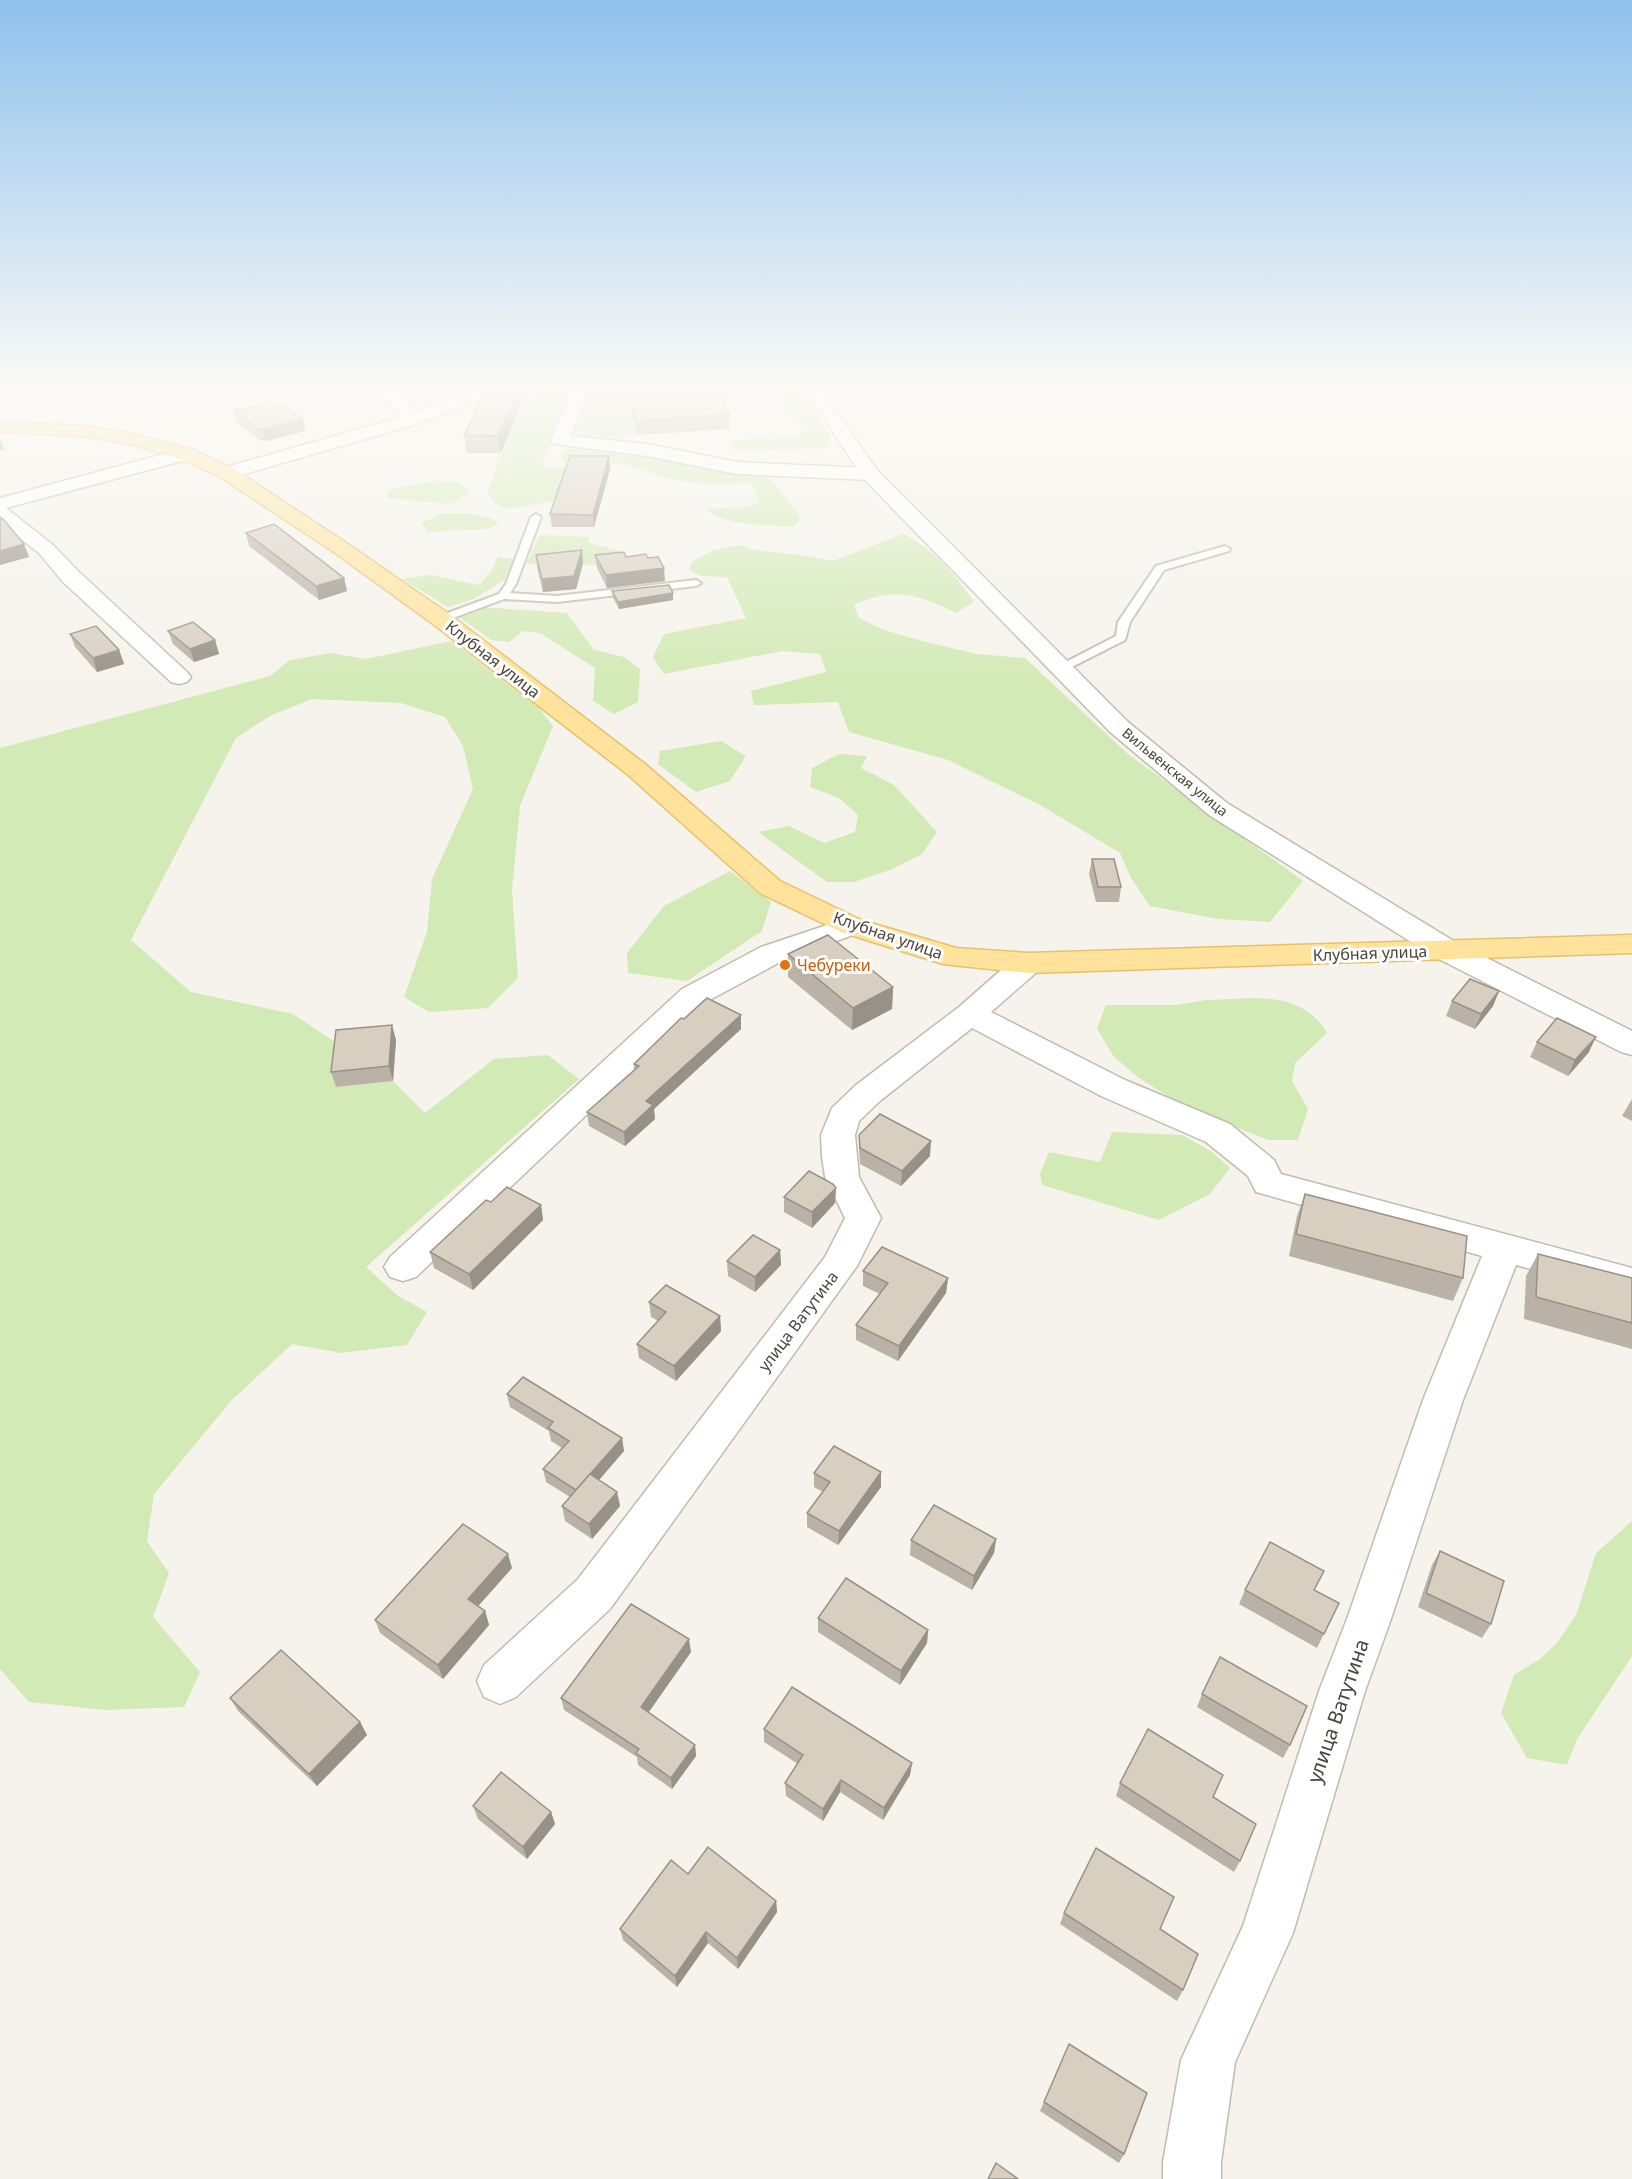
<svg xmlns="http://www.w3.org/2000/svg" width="1632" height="2179" font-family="'Noto Sans',sans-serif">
<rect width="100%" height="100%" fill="#f6f3ec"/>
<!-- green -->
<g fill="#d2eab5">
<path d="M 542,394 L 563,394 L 569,397 L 542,467 L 570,468 L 561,460 L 563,452 L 572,448 L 627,456 L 658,456 L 770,479 L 801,517 L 793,527 C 769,525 723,526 706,509 L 744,507 L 760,502 L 752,483 C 727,484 701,485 677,480 C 655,477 636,465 614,463 L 610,469 L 571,469 L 600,493 L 508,509 L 494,503 L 487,493 L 522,401 Z"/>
<path d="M 789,394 L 805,398 L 830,436 L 827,448 L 746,451 L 729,448 L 734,440 L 793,438 L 805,432 L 780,401 Z"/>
<path d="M 591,404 L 631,405 L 637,435 L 611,437 L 576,435 L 582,410 Z"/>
<path d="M 435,481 L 458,482 L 469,491 L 452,504 L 386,498 L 391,489 Z"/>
<path d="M 466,513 L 490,518 L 499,523 L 487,529 L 427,532 L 422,523 L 440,514 Z"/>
<path d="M 903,534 C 931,547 957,576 974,602 L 956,613 C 919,594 893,586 854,605 L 859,618 L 884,630 L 926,642 L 977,654 L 1025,658 L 1129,755 L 1303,881 L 1270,922 L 1218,919 L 1150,906 L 1131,878 L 1120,853 L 1040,805 L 948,760 L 849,732 L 838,702 L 754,705 L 751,691 L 826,672 L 820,654 L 782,651 L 664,674 L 653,657 L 664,634 L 746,618 L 727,577 L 702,576 L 689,570 L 692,562 L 711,551 L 740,545 L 755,550 L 808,556 L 833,561 Z"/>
<path d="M 540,535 L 589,537 L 589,543 L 617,550 L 625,555 L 606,565 L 526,564 Z"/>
<path d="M 498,557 L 515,559 L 504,580 L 474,599 L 448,607 L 402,579 L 431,575 L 479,585 L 490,573 Z"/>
<path d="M 484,607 L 567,613 L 594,650 L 624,657 L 640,669 L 638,702 L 614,714 L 593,701 L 595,668 L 540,633 L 523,631 L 509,642 L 491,640 L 459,617 Z"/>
<path d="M 451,641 L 539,708 L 553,726 L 520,806 L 512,890 L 518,978 L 488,1008 L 429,1012 L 404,997 L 427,932 L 432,879 L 473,789 L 463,746 L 445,717 L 401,703 L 312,699 L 270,716 L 236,738 L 131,940 L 191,992 L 293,1014 L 341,1046 L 336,1087 L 393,1081 L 425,1113 L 494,1059 L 548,1055 L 579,1079 L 366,1267 L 398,1296 L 427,1312 L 407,1345 L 341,1353 L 292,1344 L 231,1401 L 154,1494 L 147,1541 L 169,1573 L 153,1617 L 200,1672 L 184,1707 L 106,1710 L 29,1702 L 0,1669 L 0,748 L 270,676 L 290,660 L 331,653 L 366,659 Z"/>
<path d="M 721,741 L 746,756 L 730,781 L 696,792 L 658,764 L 660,751 Z"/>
<path d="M 839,754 L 867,756 L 861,768 L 894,785 L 937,832 L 922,854 L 890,870 L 854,882 L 827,882 L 758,832 L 789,826 L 824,843 L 855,832 L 858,815 L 839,798 L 810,787 L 812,768 Z"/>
<path d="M 730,871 L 771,902 L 762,931 L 687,981 L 628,973 L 627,953 L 664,906 Z"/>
<path d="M 1256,998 C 1287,999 1310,1005 1327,1033 L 1295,1063 L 1292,1081 L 1308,1109 L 1298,1140 L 1269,1140 L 1188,1109 L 1139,1078 L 1114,1057 L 1097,1029 L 1106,1005 L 1176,1005 L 1207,1000 Z"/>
<path d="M 1112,1132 L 1182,1135 L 1212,1152 L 1230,1168 L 1210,1194 L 1159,1220 L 1042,1185 L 1040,1174 L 1049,1152 L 1100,1162 Z"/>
<path d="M 1632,1521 L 1632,1656 L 1577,1739 L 1567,1765 L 1527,1758 L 1501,1713 L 1514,1675 L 1540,1659 L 1557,1643 L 1576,1615 L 1596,1553 Z"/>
</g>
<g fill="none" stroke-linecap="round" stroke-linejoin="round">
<defs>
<g id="service">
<path d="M 457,386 L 468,386 L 485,393 L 481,396 Z"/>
<path d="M 536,514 L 541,517 L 516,584 L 510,593 L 557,596 L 696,580 L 701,583 L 696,586 L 557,602 L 504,599 L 445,621 L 437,621 L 437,617 L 499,594 L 506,584 L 531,517 Z"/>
<path d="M 1225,546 L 1230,549 L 1229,551 L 1164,570 L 1130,622 L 1125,640 L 1066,670 L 1058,670 L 1058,666 L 1116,636 L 1118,622 L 1156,566 Z"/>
</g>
<g id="minor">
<path d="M 333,386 L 379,386 L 399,391 L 415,412 L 481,388 L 589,386 L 571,436 L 647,444 L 737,462 L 870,468 L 877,470 L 880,474 L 877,478 L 870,480 L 737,474 L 647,456 L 554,444 L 551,440 L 569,395 L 483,398 L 417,424 L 234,477 L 220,477 L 217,473 L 220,469 L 400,417 C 377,384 370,398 336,390 Z"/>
<path d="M 186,448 L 193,450 L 195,454 L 193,458 L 6,508 L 53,545 L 79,572 L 187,672 L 191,677 L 187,682 L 179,684 L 171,682 L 63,582 L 39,553 L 0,523 L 0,498 Z"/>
<path d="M 851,917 L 861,920 L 866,926 L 861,932 L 782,961 L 704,1003 L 416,1277 L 403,1281 L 390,1277 L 384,1267 L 390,1257 L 682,989 L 761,947 Z"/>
<path d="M 1028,953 L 1039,956 L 1043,963 L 1039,970 L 991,1012 L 1125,1080 L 1230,1124 L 1274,1160 L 1281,1174 L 1632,1268 L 1632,1298 L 1516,1265 L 1463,1400 L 1391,1619 L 1365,1691 L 1293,1933 L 1235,2062 L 1221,2162 L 1221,2179 L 1163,2179 L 1163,2162 L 1181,2060 L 1243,1926 L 1319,1691 L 1347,1619 L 1423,1400 L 1482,1256 L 1256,1192 L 1248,1176 L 1206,1142 L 1101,1096 L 972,1028 L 880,1101 L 859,1121 L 855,1135 L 859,1177 L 881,1218 L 857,1266 L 610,1609 L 516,1697 L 500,1704 L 484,1697 L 477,1681 L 484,1665 L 578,1579 L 825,1257 L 845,1218 L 825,1177 L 822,1157 L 821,1135 L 832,1108 L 856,1085 L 959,1007 L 1017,956 Z"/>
</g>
<path id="tertiary" d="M 803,386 L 819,386 L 877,470 L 1128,722 L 1227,803 L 1457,943 L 1632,1031 L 1632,1055 L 1621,1052 L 1435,957 L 1209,815 L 1110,732 L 863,478 Z"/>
<path id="primary" d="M 0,422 L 83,426 L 128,433 L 193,450 L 234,469 L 345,542 L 449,614 L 645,764 L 780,881 L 861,920 L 956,948 L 1028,953 L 1632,935 L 1632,953 L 1028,973 L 943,964 L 841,932 L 760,893 L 627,774 L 433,624 L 331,550 L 220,477 L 179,458 L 126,443 L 83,436 L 0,432 Z"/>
</defs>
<!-- service casing -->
<use href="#service" stroke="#c2bbae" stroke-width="4"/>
<!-- minor casing -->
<use href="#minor" stroke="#c2bbae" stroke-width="3"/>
<!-- tertiary casing -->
<use href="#tertiary" stroke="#c2bbae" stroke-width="3"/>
<!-- primary casing -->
<use href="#primary" stroke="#e6c16a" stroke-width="3"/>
<!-- service -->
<use href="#service" fill="#fff" fill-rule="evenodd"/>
<!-- minor -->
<use href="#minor" fill="#fff" fill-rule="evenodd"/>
<!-- tertiary -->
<use href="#tertiary" fill="#fff" fill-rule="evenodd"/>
<!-- primary -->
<use href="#primary" fill="#ffe39c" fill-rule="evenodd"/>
</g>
<!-- wall -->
<g fill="#bab2a6">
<path d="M 488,386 L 520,386 L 522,401 L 501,453 L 467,453 L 464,435 Z"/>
<path d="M 717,386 L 729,415 L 729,429 L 637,435 L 630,403 L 590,404 L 589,391 Z"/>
<path d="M 234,411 L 303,419 L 305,431 L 266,441 L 261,441 L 237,423 Z"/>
<path d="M 0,439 L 1,441 L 5,451 L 0,450 Z"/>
<path d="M 610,469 L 594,527 L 552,527 L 550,514 Z"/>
<path d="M 246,533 L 344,578 L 347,591 L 319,600 L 249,546 Z"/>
<path d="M 536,555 L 583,563 L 576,589 L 543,592 L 537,568 Z"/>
<path d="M 595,555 L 648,558 L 665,581 L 607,588 L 597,568 Z"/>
<path d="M 612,591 L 673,600 L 619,609 L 613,598 Z"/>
<path d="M 168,631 L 215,640 L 219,654 L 194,662 L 173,644 Z"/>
<path d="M 70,634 L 119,650 L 124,664 L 97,672 L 75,647 Z"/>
<path d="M 1092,859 L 1121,887 L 1119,902 L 1096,902 L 1089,874 Z"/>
<path d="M 788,954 L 893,987 L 892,1009 L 852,1030 L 788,977 Z"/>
<path d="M 1499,991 L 1493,1006 L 1475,1029 L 1446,1016 L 1452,1001 Z"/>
<path d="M 741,1015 L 741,1029 L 654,1109 L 655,1119 L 625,1146 L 589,1126 L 587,1112 L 634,1070 L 634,1064 L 684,1019 Z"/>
<path d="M 396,1040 L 393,1081 L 336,1087 L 331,1072 Z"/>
<path d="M 1537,1042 L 1589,1052 L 1568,1076 L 1530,1057 Z"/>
<path d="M 1632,1099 L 1632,1121 L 1622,1116 Z"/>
<path d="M 859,1135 L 930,1156 L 901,1186 L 860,1164 L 859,1150 Z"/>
<path d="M 836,1188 L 835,1203 L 812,1228 L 784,1212 L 784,1197 Z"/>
<path d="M 1305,1194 L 1463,1278 L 1453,1301 L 1289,1256 L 1297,1216 Z"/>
<path d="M 491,1202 L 541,1205 L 543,1220 L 473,1290 L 434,1268 L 430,1252 Z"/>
<path d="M 780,1250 L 781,1265 L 755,1292 L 728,1276 L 727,1261 Z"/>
<path d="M 1538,1254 L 1632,1278 L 1632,1349 L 1524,1319 L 1526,1276 Z"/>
<path d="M 863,1271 L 948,1278 L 946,1293 L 898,1361 L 856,1340 L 856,1325 L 880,1294 L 863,1286 Z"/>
<path d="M 649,1302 L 720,1316 L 721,1331 L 676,1381 L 639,1358 L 637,1344 L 658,1321 L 651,1317 Z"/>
<path d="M 507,1394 L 622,1438 L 624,1451 L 599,1480 L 617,1492 L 620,1506 L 592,1539 L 565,1521 L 562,1506 L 570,1497 L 546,1482 L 543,1469 L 562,1448 L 551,1441 L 549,1431 L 510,1407 Z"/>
<path d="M 881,1472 L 881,1487 L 838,1545 L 807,1527 L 807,1513 L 823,1492 L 814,1487 L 814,1473 Z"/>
<path d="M 996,1539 L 994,1553 L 972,1590 L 910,1555 L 911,1540 Z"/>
<path d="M 1440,1551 L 1491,1624 L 1482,1638 L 1418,1607 L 1432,1565 Z"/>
<path d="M 512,1568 L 478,1606 L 485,1611 L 489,1625 L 443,1679 L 380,1633 L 375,1620 Z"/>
<path d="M 1245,1590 L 1315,1590 L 1339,1603 L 1317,1648 L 1239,1604 Z"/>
<path d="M 818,1618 L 928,1630 L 927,1643 L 900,1685 L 818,1632 Z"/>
<path d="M 691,1652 L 648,1712 L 695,1745 L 696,1756 L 672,1789 L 638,1765 L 637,1757 L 564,1710 L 561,1698 Z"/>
<path d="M 1202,1694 L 1290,1745 L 1283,1758 L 1197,1707 Z"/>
<path d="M 230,1698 L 360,1722 L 367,1735 L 317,1786 L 238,1711 Z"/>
<path d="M 764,1729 L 912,1763 L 910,1775 L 883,1820 L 840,1792 L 823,1821 L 786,1796 L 785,1783 L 798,1764 L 764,1742 Z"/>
<path d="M 1120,1783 L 1213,1797 L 1240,1861 L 1234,1872 L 1116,1796 Z"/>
<path d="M 473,1806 L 551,1812 L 555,1824 L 527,1859 L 478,1819 Z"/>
<path d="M 688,1874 L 776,1901 L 777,1912 L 738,1969 L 708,1943 L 677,1987 L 623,1940 L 620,1929 Z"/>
<path d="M 1064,1913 L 1160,1929 L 1183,1990 L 1177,2001 L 1060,1924 Z"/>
<path d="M 1069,2044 L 1124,2154 L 1119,2163 L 1040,2111 Z"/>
</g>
<!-- shaded-wall -->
<g fill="#979187">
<path d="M 519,386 L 520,386 L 522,401 L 501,453 L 498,436 Z"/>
<path d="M 303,419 L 305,431 L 266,441 L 263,429 Z"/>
<path d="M 609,456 L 610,469 L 594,527 L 593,515 Z"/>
<path d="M 24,544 L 29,557 L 0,565 L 0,551 Z"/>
<path d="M 582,550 L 583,563 L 576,589 L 543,592 L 542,579 Z"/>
<path d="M 664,568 L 665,581 L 607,588 L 606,575 Z"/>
<path d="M 344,578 L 347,591 L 319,600 L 316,586 Z"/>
<path d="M 673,593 L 673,600 L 619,609 L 618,602 Z"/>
<path d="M 215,640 L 219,654 L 194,662 L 190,649 Z"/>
<path d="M 119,650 L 124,664 L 97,672 L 93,658 Z"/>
<path d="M 893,987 L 892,1009 L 852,1030 L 853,1008 Z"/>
<path d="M 1499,991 L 1493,1006 L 1475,1029 L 1481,1014 Z"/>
<path d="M 741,1015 L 741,1029 L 654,1109 L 655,1119 L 625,1146 L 624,1132 L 646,1101 Z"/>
<path d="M 392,1025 L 396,1040 L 393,1081 L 389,1066 Z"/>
<path d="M 1596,1037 L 1589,1052 L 1568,1076 L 1575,1060 Z"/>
<path d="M 931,1141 L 930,1156 L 901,1186 L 902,1171 Z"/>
<path d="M 836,1188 L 835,1203 L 812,1228 L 812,1212 Z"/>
<path d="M 541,1205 L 543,1220 L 473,1290 L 469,1274 Z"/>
<path d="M 780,1250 L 781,1265 L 755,1292 L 755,1277 Z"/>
<path d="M 948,1278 L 946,1293 L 898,1361 L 899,1346 Z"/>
<path d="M 720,1316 L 721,1331 L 676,1381 L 674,1366 Z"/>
<path d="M 622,1438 L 624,1451 L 579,1503 L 576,1490 Z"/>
<path d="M 881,1472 L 881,1487 L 838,1545 L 839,1531 Z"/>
<path d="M 617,1492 L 620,1506 L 592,1539 L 589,1524 Z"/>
<path d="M 996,1539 L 994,1553 L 972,1590 L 974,1576 Z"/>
<path d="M 508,1554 L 512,1568 L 472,1613 L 468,1599 Z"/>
<path d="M 485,1611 L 489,1625 L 443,1679 L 438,1665 Z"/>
<path d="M 928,1630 L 927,1643 L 900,1685 L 901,1671 Z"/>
<path d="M 689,1639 L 691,1652 L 644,1719 L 641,1707 Z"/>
<path d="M 360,1722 L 367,1735 L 317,1786 L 309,1774 Z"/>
<path d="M 695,1745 L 696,1756 L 672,1789 L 671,1778 Z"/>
<path d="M 912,1763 L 910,1775 L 883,1820 L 884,1808 Z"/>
<path d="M 841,1780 L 840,1792 L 823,1821 L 823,1809 Z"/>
<path d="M 551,1812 L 555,1824 L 527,1859 L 523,1847 Z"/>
<path d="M 776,1901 L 777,1912 L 738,1969 L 737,1958 Z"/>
<path d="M 706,1932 L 708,1943 L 677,1987 L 675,1976 Z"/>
</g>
<!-- building -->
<g fill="#d8cfc1" stroke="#979187" stroke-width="1.5">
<path d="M 488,386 L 519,386 L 498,436 L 464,435 Z"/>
<path d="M 591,386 L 717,386 L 729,415 L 636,421 L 629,389 L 589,391 Z"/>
<path d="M 276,402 L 303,419 L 263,429 L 258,429 L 234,411 Z"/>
<path d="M 570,456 L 609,456 L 593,515 L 550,514 Z"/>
<path d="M 0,517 L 4,520 L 24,544 L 0,551 Z"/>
<path d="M 274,524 L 344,578 L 316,586 L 246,533 Z"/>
<path d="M 582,550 L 574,576 L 542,579 L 536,555 Z"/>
<path d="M 624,552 L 626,557 L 646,554 L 648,558 L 658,557 L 664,568 L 606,575 L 595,555 Z"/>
<path d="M 669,585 L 673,593 L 618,602 L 612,591 Z"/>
<path d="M 193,622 L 215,640 L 190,649 L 168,631 Z"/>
<path d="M 96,626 L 119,650 L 93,658 L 70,634 Z"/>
<path d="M 1092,859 L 1114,859 L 1121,887 L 1098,887 Z"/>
<path d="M 828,935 L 893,987 L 853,1008 L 788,954 Z"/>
<path d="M 1470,979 L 1499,991 L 1481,1014 L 1452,1001 Z"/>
<path d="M 707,998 L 741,1015 L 646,1101 L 653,1105 L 624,1132 L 587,1112 L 639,1066 L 634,1064 L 681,1018 L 684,1019 Z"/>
<path d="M 1557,1018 L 1596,1037 L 1575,1060 L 1537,1042 Z"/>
<path d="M 392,1025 L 389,1066 L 331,1072 L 336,1030 Z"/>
<path d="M 880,1114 L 931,1141 L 902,1171 L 860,1148 L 859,1135 Z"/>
<path d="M 809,1171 L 833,1184 L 836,1188 L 812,1212 L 784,1197 Z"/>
<path d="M 507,1187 L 541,1205 L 469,1274 L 430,1252 L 486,1200 L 491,1202 Z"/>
<path d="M 1305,1194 L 1467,1236 L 1463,1278 L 1296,1234 Z"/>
<path d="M 753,1235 L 780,1250 L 755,1277 L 727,1261 Z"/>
<path d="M 882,1247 L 948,1278 L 899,1346 L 856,1325 L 888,1283 L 863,1271 Z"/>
<path d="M 1538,1254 L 1632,1278 L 1632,1323 L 1536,1297 Z"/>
<path d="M 666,1285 L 720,1316 L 674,1366 L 637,1344 L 666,1312 L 649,1302 Z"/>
<path d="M 523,1377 L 622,1438 L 576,1490 L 543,1469 L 569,1441 L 548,1428 L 553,1422 L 507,1394 Z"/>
<path d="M 834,1446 L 881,1472 L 839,1531 L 807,1513 L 830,1482 L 814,1473 Z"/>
<path d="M 590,1474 L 617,1492 L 589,1524 L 562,1506 Z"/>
<path d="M 934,1505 L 996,1539 L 974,1576 L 911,1540 Z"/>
<path d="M 463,1524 L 508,1554 L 468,1599 L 485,1611 L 438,1665 L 375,1620 Z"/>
<path d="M 1270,1542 L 1324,1571 L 1314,1590 L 1339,1603 L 1324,1634 L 1245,1590 Z"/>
<path d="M 1440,1551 L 1504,1581 L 1491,1624 L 1426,1593 Z"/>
<path d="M 846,1578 L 928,1630 L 901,1671 L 818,1618 Z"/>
<path d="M 631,1604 L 689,1639 L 641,1707 L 695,1745 L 671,1778 L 636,1753 L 639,1749 L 561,1698 Z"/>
<path d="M 281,1650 L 360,1722 L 309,1774 L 230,1698 Z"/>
<path d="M 1220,1657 L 1307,1706 L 1290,1745 L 1202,1694 Z"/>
<path d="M 792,1687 L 912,1763 L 884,1808 L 841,1780 L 823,1809 L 785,1783 L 803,1755 L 764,1729 Z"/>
<path d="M 1148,1729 L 1223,1775 L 1213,1797 L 1256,1824 L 1240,1861 L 1120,1783 Z"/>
<path d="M 501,1772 L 551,1812 L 523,1847 L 473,1806 Z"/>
<path d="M 708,1847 L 776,1901 L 737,1958 L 706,1932 L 675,1976 L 620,1929 L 671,1860 L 688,1874 Z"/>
<path d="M 1096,1848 L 1174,1897 L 1160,1929 L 1198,1954 L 1183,1990 L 1064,1913 Z"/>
<path d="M 1069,2044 L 1147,2093 L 1124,2154 L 1044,2102 Z"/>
<path d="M 996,2163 L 1018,2179 L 988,2179 Z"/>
</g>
<!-- sky -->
<linearGradient id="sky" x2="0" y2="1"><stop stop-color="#8fc1ec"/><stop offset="0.56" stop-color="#fbfaf6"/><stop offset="1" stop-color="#fbfaf6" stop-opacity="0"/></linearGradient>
<rect width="1632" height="691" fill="url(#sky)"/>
<!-- markers -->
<circle fill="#e8710a" stroke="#fff" stroke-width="2" cx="785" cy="965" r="6"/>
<g text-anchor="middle" stroke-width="6" stroke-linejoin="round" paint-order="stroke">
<!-- far-street labels -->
<g font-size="14" fill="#4b4439" stroke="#fff">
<text transform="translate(1175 772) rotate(39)" y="5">Вильвенская улица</text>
</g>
<!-- street labels -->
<g font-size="16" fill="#4b4439" stroke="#fff">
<text transform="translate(493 659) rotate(38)" y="6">Клубная улица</text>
<text transform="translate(888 935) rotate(19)" y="6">Клубная улица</text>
<text transform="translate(1370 953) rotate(-2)" y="6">Клубная улица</text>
<text transform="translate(798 1321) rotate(-53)" y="6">улица Ватутина</text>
</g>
<!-- food labels -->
<g font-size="16" fill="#c56008" stroke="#fff" text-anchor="start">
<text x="797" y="971">Чебуреки</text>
</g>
<!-- near-street labels -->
<g font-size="20" fill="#4b4439" stroke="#fff">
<text transform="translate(1338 1711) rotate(-71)" y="7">улица Ватутина</text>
</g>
</g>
</svg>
